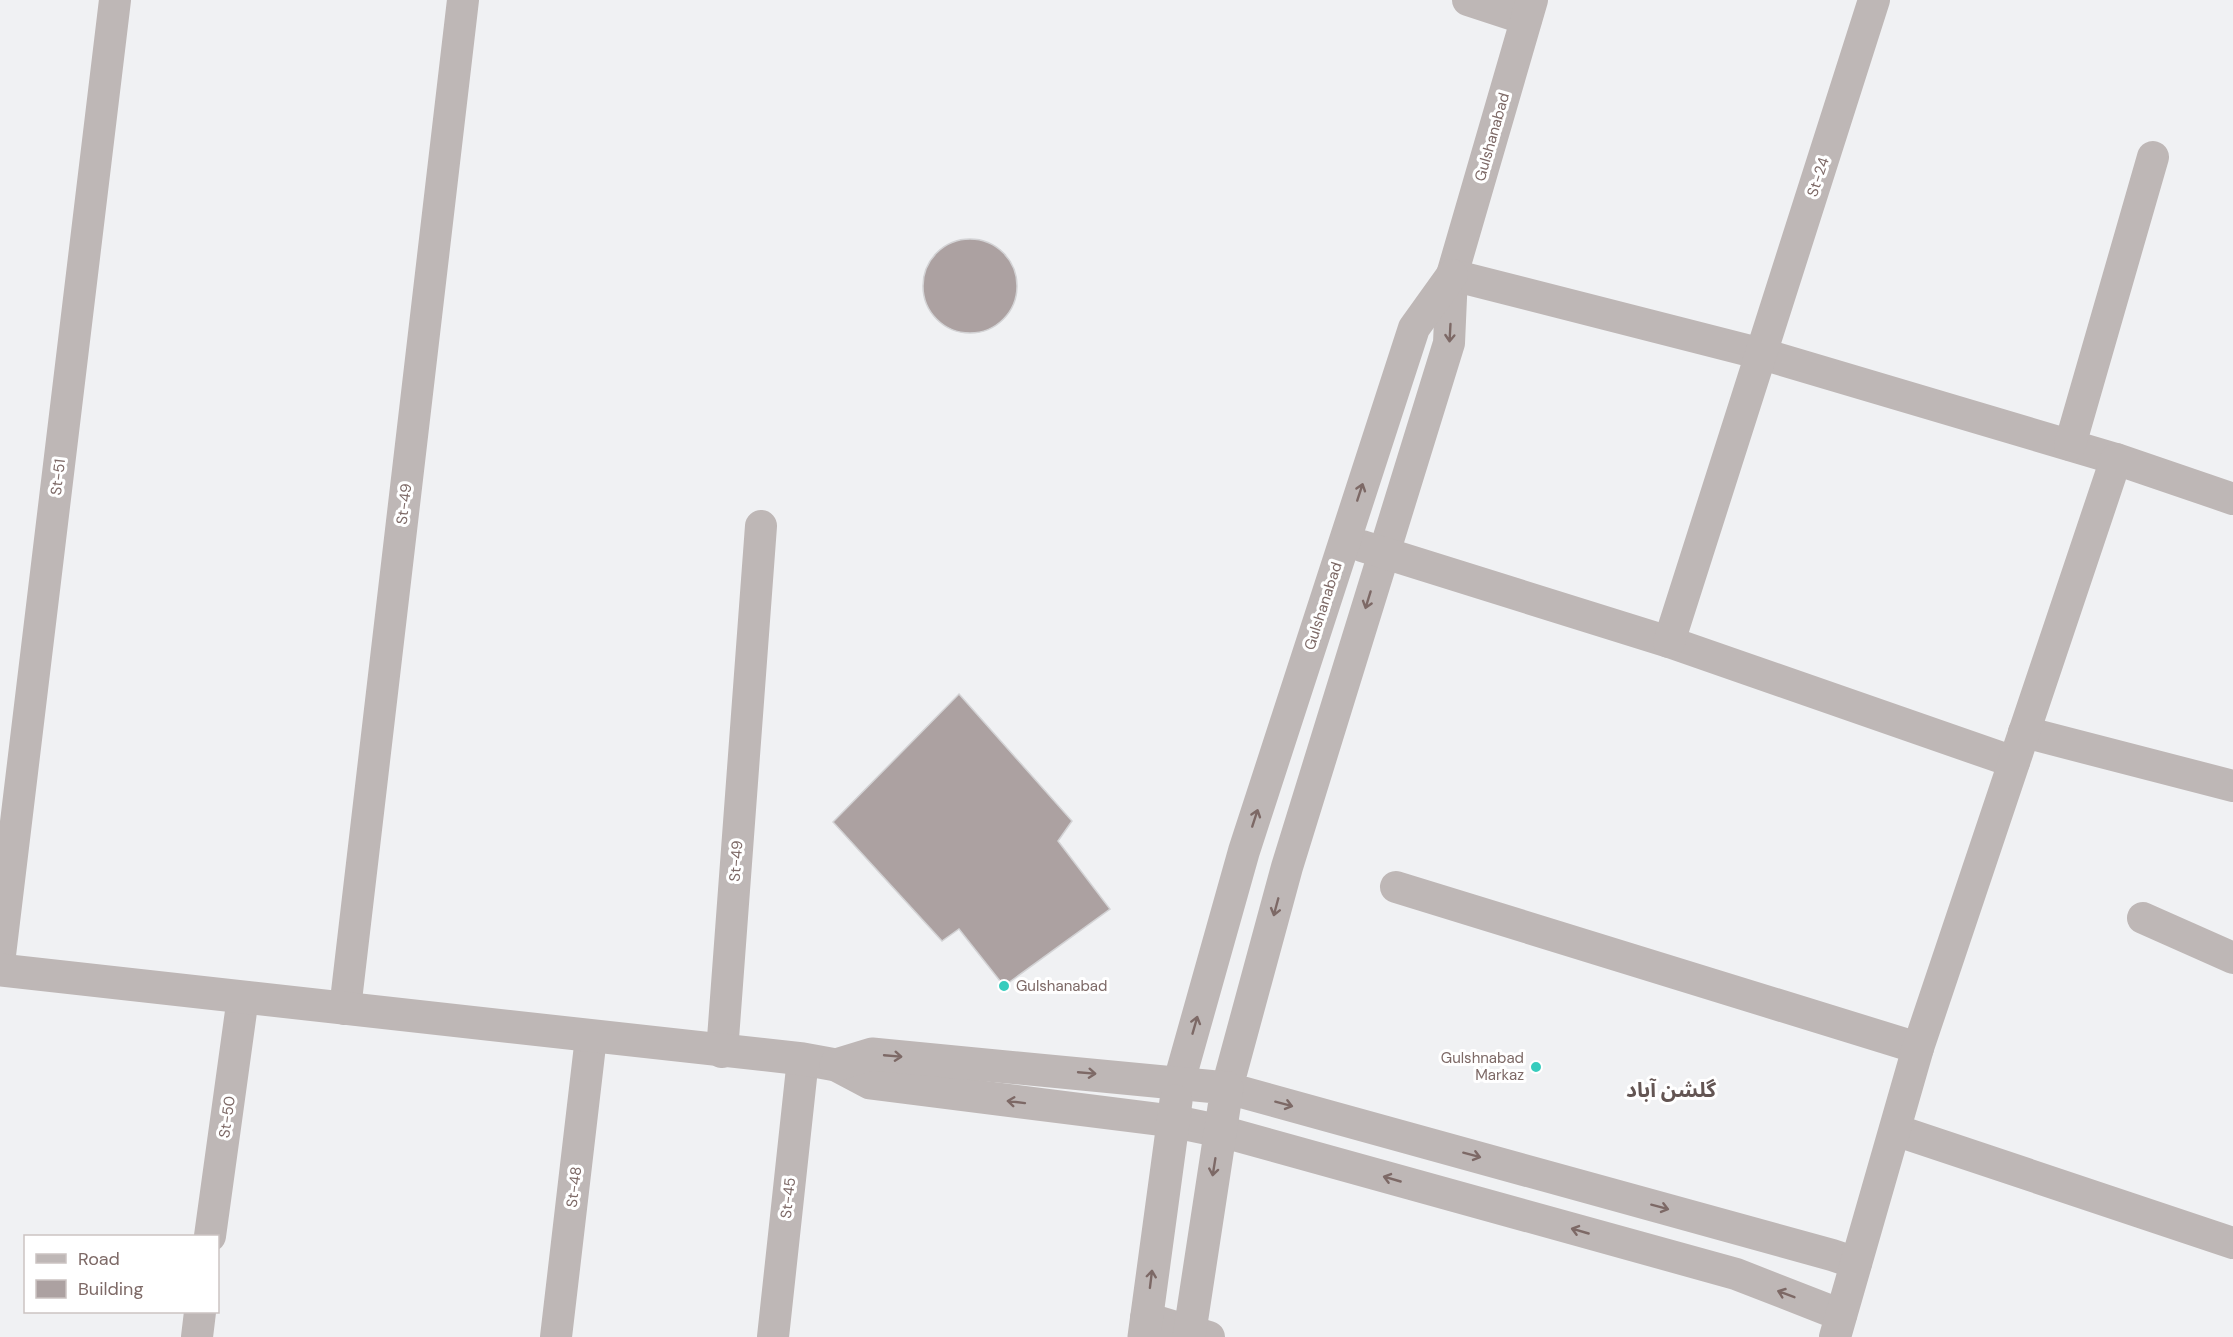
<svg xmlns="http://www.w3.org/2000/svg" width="2233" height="1337" font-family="'DM Sans','Noto Sans Arabic',sans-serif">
<rect width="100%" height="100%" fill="#f0f1f3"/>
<!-- building -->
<g fill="#aca1a1" stroke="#d3d3d5" stroke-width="1.5">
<circle cx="970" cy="286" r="47"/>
<path d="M 959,694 L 1072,821 L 1058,841 L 1110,909 L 1004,986 L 959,929 L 942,941 L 833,822 Z"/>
</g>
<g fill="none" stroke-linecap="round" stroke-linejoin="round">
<!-- minor -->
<g stroke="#beb7b6" stroke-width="32">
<path d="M 1468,0 L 1526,19"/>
<path d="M 1532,0 L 1452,275 L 1449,343 L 1287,867 L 1227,1088 L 1832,1255 L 1856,1263"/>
<path d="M 1452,275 L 1762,354 L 2116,459"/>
<path d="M 2070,445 L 2153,157"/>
<path d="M 1362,546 L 1669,642 L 2014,762"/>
<path d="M 1669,642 L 1874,0"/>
<path d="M 2024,732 L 2233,786"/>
<path d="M 1396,887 L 1918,1048"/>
<path d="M 2143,918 L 2233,958"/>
<path d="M 0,955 L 115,0"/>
<path d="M 345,1009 L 463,0"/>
<path d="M 722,1052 L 761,526"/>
<path d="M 1179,1082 L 1244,851 L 1414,328 L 1452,275"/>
<path d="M 1895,1130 L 2233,1243"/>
<path d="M 1220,1131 L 1736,1274 L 1841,1315"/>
<path d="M 210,1236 L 243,997"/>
<path d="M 1146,1318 L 1209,1337"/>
<path d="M 197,1337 L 200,1312"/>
<path d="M 556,1337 L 591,1037"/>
<path d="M 773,1337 L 803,1059"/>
<path d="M 1835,1337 L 1918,1048 L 2116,459 L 2233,499"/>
</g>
<!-- tertiary -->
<g stroke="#beb7b6" stroke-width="33">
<path d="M 0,970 L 803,1059 L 836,1065 L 870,1083 L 1172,1121 L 1220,1131"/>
<path d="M 836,1065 L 872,1054 L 1227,1088 L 1189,1337"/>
<path d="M 1144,1337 L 1176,1101"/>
</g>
</g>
<!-- one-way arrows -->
<defs><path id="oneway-shaft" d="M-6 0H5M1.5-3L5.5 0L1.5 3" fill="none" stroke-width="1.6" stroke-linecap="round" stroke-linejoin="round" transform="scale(1.5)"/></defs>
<g stroke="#7d6966">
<use href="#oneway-shaft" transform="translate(1450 333) rotate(93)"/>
<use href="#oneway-shaft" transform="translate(1360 492) rotate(-72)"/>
<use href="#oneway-shaft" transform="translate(1368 600) rotate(107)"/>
<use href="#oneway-shaft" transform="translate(1255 818) rotate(-72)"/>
<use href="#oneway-shaft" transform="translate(1276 907) rotate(105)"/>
<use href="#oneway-shaft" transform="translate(1195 1025) rotate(-74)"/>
<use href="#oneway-shaft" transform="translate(893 1056) rotate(5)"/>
<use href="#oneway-shaft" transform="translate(1087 1073) rotate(5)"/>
<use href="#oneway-shaft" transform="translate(1016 1102) rotate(-173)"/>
<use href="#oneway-shaft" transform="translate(1284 1104) rotate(15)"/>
<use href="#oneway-shaft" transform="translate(1472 1155) rotate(15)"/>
<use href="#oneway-shaft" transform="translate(1214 1167) rotate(99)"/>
<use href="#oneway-shaft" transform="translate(1392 1179) rotate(-164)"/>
<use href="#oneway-shaft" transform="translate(1660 1207) rotate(15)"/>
<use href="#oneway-shaft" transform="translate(1580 1231) rotate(-164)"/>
<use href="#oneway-shaft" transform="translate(1151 1279) rotate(-83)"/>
<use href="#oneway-shaft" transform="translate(1786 1294) rotate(-159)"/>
</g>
<!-- markers -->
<g fill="#37ccbd" stroke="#fff" stroke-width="2">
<circle cx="1004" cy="986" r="6"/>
<circle cx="1536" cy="1067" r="6"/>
</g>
<g text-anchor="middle" stroke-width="6" stroke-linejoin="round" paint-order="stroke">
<!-- street labels -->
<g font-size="15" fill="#7d6966" stroke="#fff">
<text transform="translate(1492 137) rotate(-74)" y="5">Gulshanabad</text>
<text transform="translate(1818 177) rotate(-72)" y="5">St-24</text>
<text transform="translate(58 477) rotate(-83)" y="5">St-51</text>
<text transform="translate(404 504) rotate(-83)" y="5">St-49</text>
<text transform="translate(1323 606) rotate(-72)" y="5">Gulshanabad</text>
<text transform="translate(736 861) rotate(-86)" y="5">St-49</text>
<text transform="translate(227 1117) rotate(-82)" y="5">St-50</text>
<text transform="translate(574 1187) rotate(-83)" y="5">St-48</text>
<text transform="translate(788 1198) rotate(-84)" y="5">St-45</text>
</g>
<!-- poi labels -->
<g font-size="15" fill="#7d6966" stroke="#fff" text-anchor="start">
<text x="1016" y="991">Gulshanabad</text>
<text x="1524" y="1063" text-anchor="end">Gulshnabad<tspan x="1524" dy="17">Markaz</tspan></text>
</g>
<!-- district labels -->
<g font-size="21" font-weight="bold" fill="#635553" stroke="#fff">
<text x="1671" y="1097">گلشن آباد</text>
</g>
</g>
<!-- legend -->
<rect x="24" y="1235" width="195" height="78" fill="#ffffff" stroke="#cbc3c2" stroke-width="1.5"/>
<rect x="36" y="1254" width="30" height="9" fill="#beb7b6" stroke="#cbc3c2" stroke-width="1.5"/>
<text x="78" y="1265" font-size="18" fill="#7d6966">Road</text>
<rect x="36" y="1280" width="30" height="18" fill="#aca1a1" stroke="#cbc3c2" stroke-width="1.5"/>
<text x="78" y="1295" font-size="18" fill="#7d6966">Building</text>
</svg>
